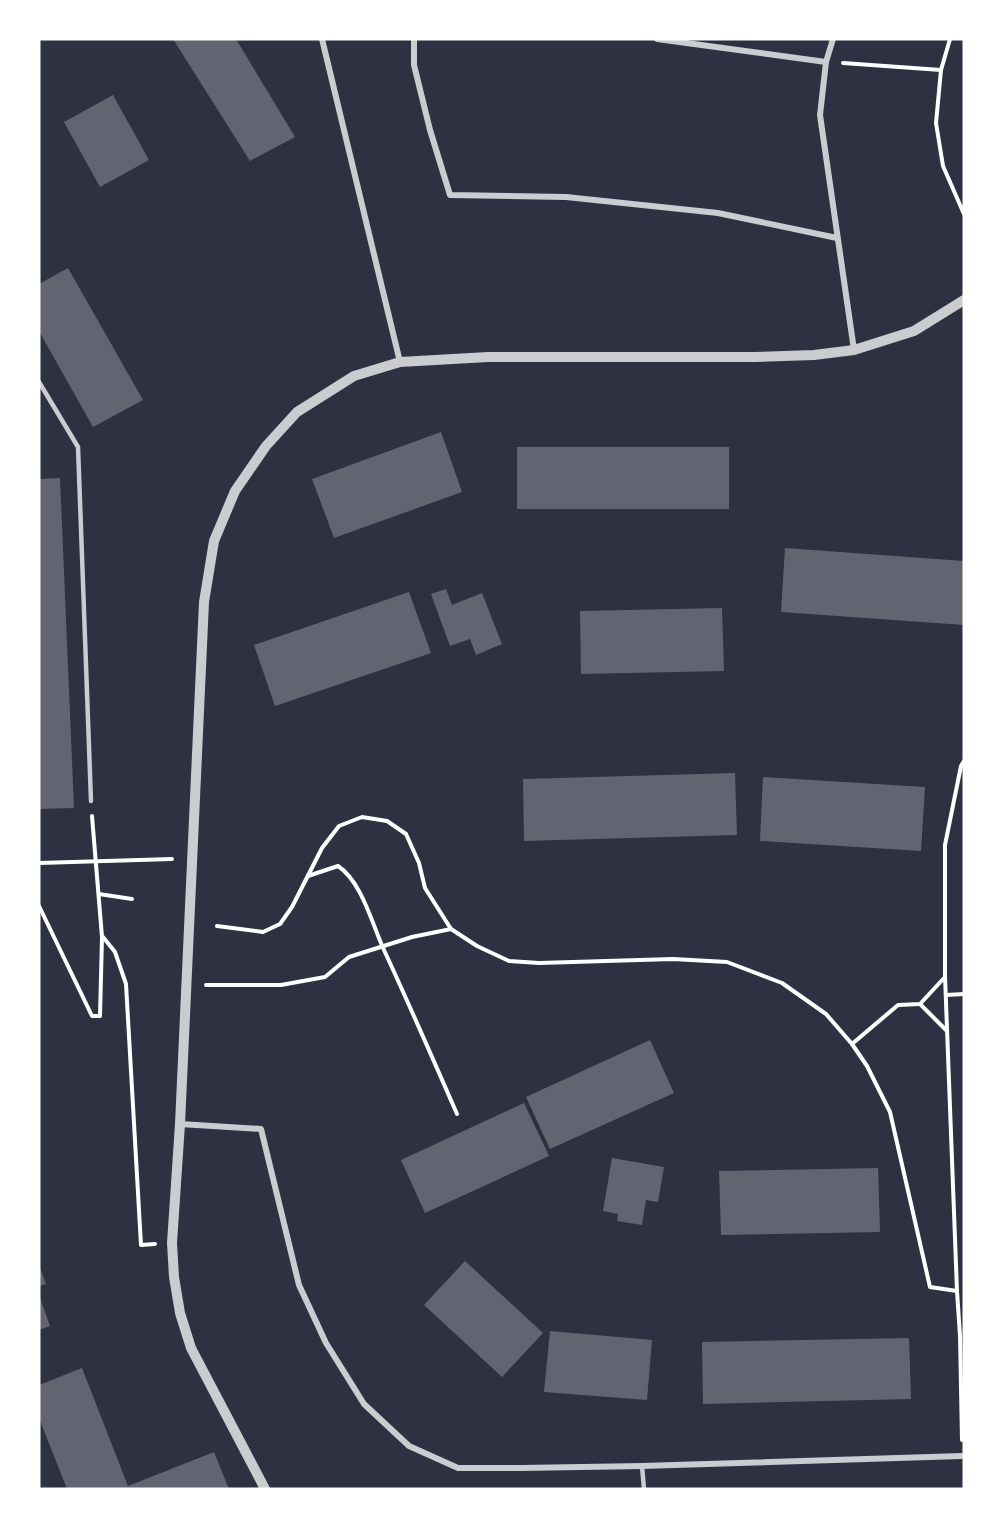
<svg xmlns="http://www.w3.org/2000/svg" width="1003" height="1528" font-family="'Exo 2',sans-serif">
<rect width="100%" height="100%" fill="#2d3142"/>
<!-- building -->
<g fill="#626471">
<path d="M 173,39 L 236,39 L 295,137 L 250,161 Z"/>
<path d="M 113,95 L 149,160 L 100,187 L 64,122 Z"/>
<path d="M 68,268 L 143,400 L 93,427 L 39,331 L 39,284 Z"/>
<path d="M 441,432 L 462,492 L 334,538 L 312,479 Z"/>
<rect x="517" y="447" width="212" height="62"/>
<path d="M 60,478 L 74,808 L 39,809 L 39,479 Z"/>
<path d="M 785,548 L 964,561 L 964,625 L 781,612 Z"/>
<path d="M 446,589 L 452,605 L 482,593 L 502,644 L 476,655 L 470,639 L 450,646 L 431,594 Z"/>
<path d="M 409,592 L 431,653 L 275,706 L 254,645 Z"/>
<path d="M 722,608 L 724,671 L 581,674 L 580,611 Z"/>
<path d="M 735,773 L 737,835 L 524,841 L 523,779 Z"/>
<path d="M 763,777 L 925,787 L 921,851 L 760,841 Z"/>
<path d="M 650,1040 L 674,1093 L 550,1149 L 526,1097 Z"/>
<path d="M 524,1103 L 549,1156 L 425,1213 L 401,1160 Z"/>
<path d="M 612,1158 L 664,1167 L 658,1202 L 646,1200 L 642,1225 L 617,1221 L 618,1214 L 603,1211 Z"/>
<path d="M 878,1168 L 880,1232 L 721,1235 L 719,1171 Z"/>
<path d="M 465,1261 L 543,1333 L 502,1377 L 424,1305 Z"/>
<path d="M 39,1265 L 46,1284 L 39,1286 Z"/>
<path d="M 39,1295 L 50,1326 L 39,1330 Z"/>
<path d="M 550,1331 L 652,1340 L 647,1400 L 544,1392 Z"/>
<path d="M 909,1338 L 911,1399 L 703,1404 L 702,1342 Z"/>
<path d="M 82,1368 L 128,1486 L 214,1452 L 229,1489 L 67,1489 L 39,1418 L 39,1385 Z"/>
</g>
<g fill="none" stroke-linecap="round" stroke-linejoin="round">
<!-- path -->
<g stroke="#fff" stroke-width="4">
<path d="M 950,39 L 941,70 L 936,123 L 943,166 L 964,214"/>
<path d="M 843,63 L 941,70"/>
<path d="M 39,863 L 172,859"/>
<path d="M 308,876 L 338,866 C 362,882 372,924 384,950 C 409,1004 433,1059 457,1114"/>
<path d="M 99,894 L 132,899"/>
<path d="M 39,906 L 92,1016 L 100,1016 L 102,937 L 92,816"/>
<path d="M 217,926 L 263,932 L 280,924 L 292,907 L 322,848 L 339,826 L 362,817 L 387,821 L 406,834 L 419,863 L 425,888 L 451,929 L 477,946 L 509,961 L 539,963 L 673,959 L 727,962 L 782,983 L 826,1014 L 852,1044 L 867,1066 L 890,1112 L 930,1287 L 957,1291"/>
<path d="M 103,937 L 115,952 L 126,984 L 141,1245 L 155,1244"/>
<path d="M 206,985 L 281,985 L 325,977 L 349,957 L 412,937 L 451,929"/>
<path d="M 946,995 L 964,994"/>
<path d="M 920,1004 L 947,1031"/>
<path d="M 852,1044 L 898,1005 L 920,1004 L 945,977"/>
<path d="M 962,1440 L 960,1336 L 957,1291 L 945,976 L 945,845 L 961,766 L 964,761"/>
</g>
<!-- service -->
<g stroke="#caccd0" stroke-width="4.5">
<path d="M 39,382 L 78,447 L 91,801"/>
<path d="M 642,1466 L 644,1489"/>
</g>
<!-- minor -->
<g stroke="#caccd0" stroke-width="6">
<path d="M 322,39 L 400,362"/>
<path d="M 414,39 L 414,65 L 430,130 L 450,195 L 566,197 L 718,213 L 837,238"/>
<path d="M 657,39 L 826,62"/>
<path d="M 833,39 L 826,62 L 820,115 L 854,350"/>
<path d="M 180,1124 L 261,1129 L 299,1285 L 326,1343 L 364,1404 L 409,1446 L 458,1468 L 521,1468 L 642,1466 L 962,1456"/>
</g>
<!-- tertiary -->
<path stroke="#caccd0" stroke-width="10" d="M 265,1489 L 191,1348 L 180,1313 L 174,1277 L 172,1243 L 180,1124 L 204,602 L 214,541 L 235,491 L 266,446 L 297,412 L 354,376 L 400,362 L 488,357 L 755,357 L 814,355 L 854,350 L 914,331 L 964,300"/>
</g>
<!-- border -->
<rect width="1003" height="1528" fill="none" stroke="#ffffff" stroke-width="81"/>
</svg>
